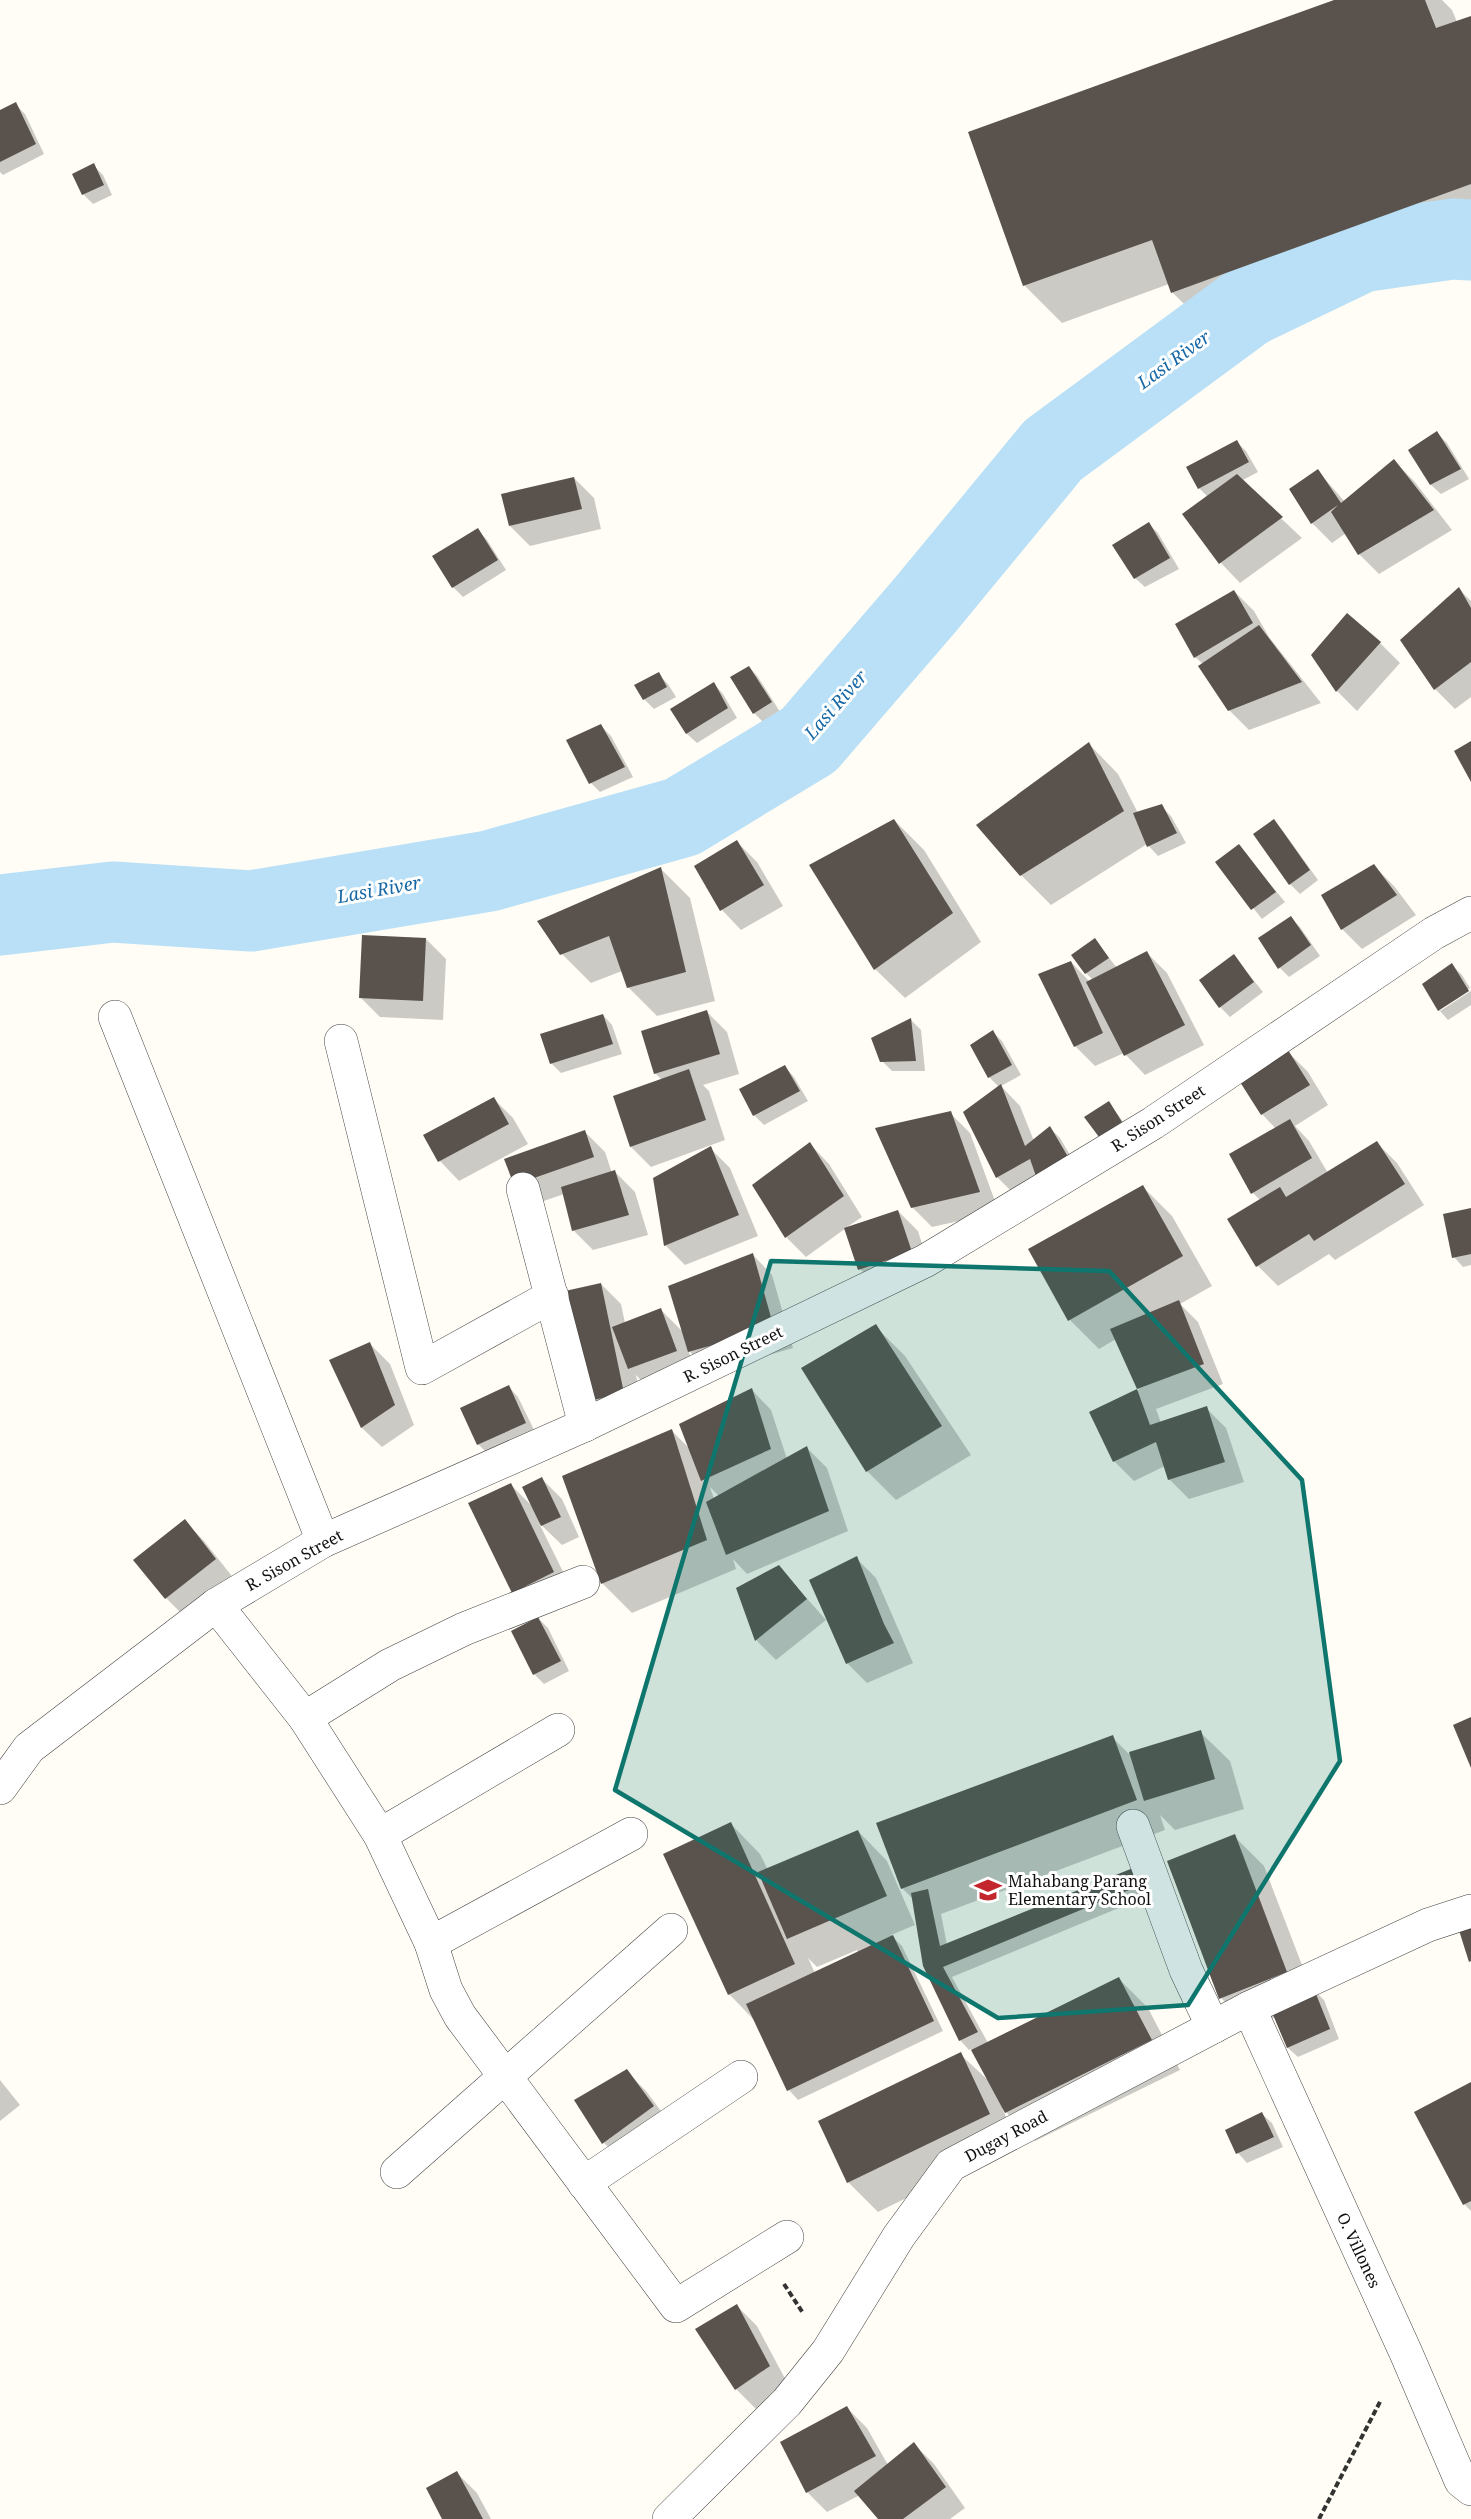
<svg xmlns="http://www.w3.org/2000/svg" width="1471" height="2519" font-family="'Noto Serif',serif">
<rect width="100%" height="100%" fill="#fffdf5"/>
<!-- shadow -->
<g fill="#0003" fill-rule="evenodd">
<path d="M 1338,0 L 1442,0 L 1452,10 L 1457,22 L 1471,17 L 1471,235 L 1210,330 L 1172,292 L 1169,284 L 1062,323 L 1025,286 L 970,133 Z"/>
<path d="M 15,104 L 25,114 L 44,154 L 3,175 L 0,172 L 0,112 Z"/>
<path d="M 93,165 L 103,175 L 112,195 L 93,204 L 83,194 Z"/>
<path d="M 1437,433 L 1447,443 L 1469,479 L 1441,494 L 1431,485 Z"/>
<path d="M 1237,442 L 1246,451 L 1258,472 L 1241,481 L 1302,538 L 1240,583 L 1221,563 L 1208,497 L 1199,488 Z"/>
<path d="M 1394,461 L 1414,481 L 1452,530 L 1379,574 L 1359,554 L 1346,533 L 1332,543 L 1312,523 L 1318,471 L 1345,502 Z"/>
<path d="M 574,478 L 594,498 L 601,529 L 530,546 L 510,526 Z"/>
<path d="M 1149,524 L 1158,533 L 1179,569 L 1145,587 L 1135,578 Z"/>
<path d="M 478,530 L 487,540 L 506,570 L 463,597 L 453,587 Z"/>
<path d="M 1459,589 L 1471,601 L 1471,697 L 1455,709 L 1435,689 Z"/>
<path d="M 1234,591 L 1254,611 L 1269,637 L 1321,703 L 1249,730 L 1229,710 L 1203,664 L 1195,657 Z"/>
<path d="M 1380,643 L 1400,663 L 1357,711 L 1337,691 L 1313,655 Z"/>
<path d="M 749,667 L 758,677 L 780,712 L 764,723 L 754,713 Z"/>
<path d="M 658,674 L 668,684 L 676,697 L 654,709 L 644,699 Z"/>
<path d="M 714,684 L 723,694 L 737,718 L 697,743 L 687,734 L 672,709 Z"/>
<path d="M 601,726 L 611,736 L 633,777 L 600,792 L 591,783 Z"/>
<path d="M 1089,744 L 1118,774 L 1138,813 L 1161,806 L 1171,816 L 1186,843 L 1158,856 L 1147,844 L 1051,905 L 1021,875 Z"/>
<path d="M 894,820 L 924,850 L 981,942 L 905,998 L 875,969 L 811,865 Z"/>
<path d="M 1274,821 L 1283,831 L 1318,880 L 1300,894 L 1290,884 Z"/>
<path d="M 737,842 L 757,862 L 783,906 L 741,930 L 722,910 L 696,867 Z"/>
<path d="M 1239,846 L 1285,902 L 1262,919 L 1217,863 Z"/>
<path d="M 1374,866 L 1394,886 L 1416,915 L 1362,949 L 1342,929 Z"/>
<path d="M 661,869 L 690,898 L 715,1001 L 657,1016 L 628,987 L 622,971 L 591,983 L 562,954 Z"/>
<path d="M 1291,918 L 1300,927 L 1320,956 L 1289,977 L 1280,968 Z"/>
<path d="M 426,939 L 446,959 L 443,1020 L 380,1017 L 360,997 Z"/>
<path d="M 1095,940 L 1117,968 L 1147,953 L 1167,973 L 1204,1045 L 1145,1075 L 1124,1053 L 1095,1066 L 1075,1046 L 1071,962 L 1090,982 L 1093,980 L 1086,973 Z"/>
<path d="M 1234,956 L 1263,992 L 1230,1017 L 1220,1007 Z"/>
<path d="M 1452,965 L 1462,975 L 1470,988 L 1440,1008 L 1440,1011 L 1439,1010 Z"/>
<path d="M 1471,991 L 1471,1005 L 1448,1020 L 1440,1011 Z"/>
<path d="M 707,1012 L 727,1032 L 739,1074 L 703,1085 L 709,1091 L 725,1140 L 651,1167 L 631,1147 L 662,1080 L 655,1073 Z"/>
<path d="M 603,1015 L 612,1025 L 622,1054 L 561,1073 L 551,1063 Z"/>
<path d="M 911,1020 L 921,1030 L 925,1071 L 892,1071 L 882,1061 Z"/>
<path d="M 993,1032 L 1002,1041 L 1021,1075 L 1001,1086 L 1020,1106 L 1034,1141 L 1050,1128 L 1060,1138 L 1080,1172 L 1017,1197 L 997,1177 L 999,1087 L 989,1077 L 972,1045 Z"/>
<path d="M 1288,1052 L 1308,1072 L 1328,1105 L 1295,1126 L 1309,1141 L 1328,1173 L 1377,1143 L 1397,1163 L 1424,1205 L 1335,1260 L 1329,1254 L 1278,1286 L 1258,1266 L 1260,1200 L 1253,1193 L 1276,1129 L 1262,1114 Z"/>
<path d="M 785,1067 L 794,1077 L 808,1101 L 764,1125 L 754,1115 Z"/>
<path d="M 493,1098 L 513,1118 L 528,1144 L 459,1181 L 440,1161 L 425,1135 Z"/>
<path d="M 1109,1103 L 1131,1132 L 1109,1146 Z"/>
<path d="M 950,1113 L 970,1133 L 999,1212 L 932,1227 L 912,1207 Z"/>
<path d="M 585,1132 L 605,1152 L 612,1173 L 615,1172 L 635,1192 L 648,1235 L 593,1250 L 573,1230 L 564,1194 L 535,1204 L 515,1184 Z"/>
<path d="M 810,1144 L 829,1164 L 862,1217 L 847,1227 L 898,1211 L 918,1231 L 931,1272 L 880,1289 L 860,1269 L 846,1228 L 806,1257 L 786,1237 Z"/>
<path d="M 710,1148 L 730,1168 L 758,1236 L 685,1265 L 665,1245 Z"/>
<path d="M 1143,1187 L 1172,1216 L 1212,1286 L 1180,1304 L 1198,1322 L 1223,1384 L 1156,1409 L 1161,1423 L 1206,1408 L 1226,1428 L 1244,1482 L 1189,1499 L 1169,1479 L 1165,1466 L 1134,1481 L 1114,1461 L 1091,1413 L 1139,1390 L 1116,1339 L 1099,1349 L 1070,1320 Z"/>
<path d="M 1471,1210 L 1471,1265 L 1463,1267 L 1454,1257 Z"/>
<path d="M 753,1255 L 772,1275 L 793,1348 L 710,1372 L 688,1350 L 696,1371 L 649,1388 L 636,1375 L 643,1412 L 610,1420 L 590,1400 L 601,1284 L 621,1304 L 625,1323 L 661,1310 L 684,1333 Z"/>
<path d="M 875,1326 L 905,1356 L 971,1455 L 896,1500 L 867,1471 Z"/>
<path d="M 370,1344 L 390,1364 L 414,1425 L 382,1447 L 362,1428 L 331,1361 Z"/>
<path d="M 509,1387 L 518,1397 L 535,1432 L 488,1454 L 478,1444 Z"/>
<path d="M 752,1390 L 771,1410 L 787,1459 L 807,1448 L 827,1468 L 848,1531 L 747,1574 L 733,1559 L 736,1569 L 632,1613 L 603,1584 L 564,1477 L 672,1431 L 690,1449 ZM 710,1487 L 719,1496 L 714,1499 Z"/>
<path d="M 542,1479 L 562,1499 L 579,1537 L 562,1545 L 539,1523 L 573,1592 L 513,1592 L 510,1484 L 533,1507 Z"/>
<path d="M 185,1521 L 204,1541 L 235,1580 L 186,1618 L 166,1598 L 136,1560 Z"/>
<path d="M 856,1558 L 876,1578 L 913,1663 L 867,1683 L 847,1663 Z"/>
<path d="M 779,1567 L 826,1620 L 776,1660 L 757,1641 L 738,1588 Z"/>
<path d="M 538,1618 L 548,1628 L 569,1671 L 544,1684 L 534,1674 Z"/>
<path d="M 1200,1732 L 1230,1761 L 1244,1809 L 1175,1830 L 1160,1815 L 1165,1830 L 941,1914 L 947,1945 L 1137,1867 L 1155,1893 L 952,1977 L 988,2043 L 1118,1978 L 1148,2008 L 1180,2070 L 1035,2141 L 1002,2108 L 1018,2143 L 878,2212 L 848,2182 L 820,2122 L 960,2054 L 991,2083 L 972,2049 L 969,2050 L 960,2040 L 913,1899 L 902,1888 L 1112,1737 L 1129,1754 Z"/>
<path d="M 731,1824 L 760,1854 L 768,1870 L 858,1831 L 887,1861 L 915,1925 L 891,1935 L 902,1946 L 943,2031 L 798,2100 L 789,2090 L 756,2022 L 729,1994 ZM 857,1950 L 858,1953 L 815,1973 L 808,1958 L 817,1967 Z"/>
<path d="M 1234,1836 L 1264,1866 L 1312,1991 L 1314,1990 L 1324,2000 L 1339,2039 L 1298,2057 L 1288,2048 L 1275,2017 L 1250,2027 L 1221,1998 Z"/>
<path d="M 626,2071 L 646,2091 L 673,2127 L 623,2162 L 604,2143 Z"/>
<path d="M 0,2080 L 20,2105 L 0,2121 Z"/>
<path d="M 1471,2084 L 1471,2211 L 1464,2204 L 1416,2113 Z"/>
<path d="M 1262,2114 L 1272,2123 L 1283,2147 L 1247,2163 L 1238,2153 L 1227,2131 Z"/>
<path d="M 737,2306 L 757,2326 L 789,2386 L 756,2409 L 736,2389 L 697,2330 Z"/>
<path d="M 847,2408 L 867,2428 L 888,2465 L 914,2444 L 934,2464 L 965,2508 L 950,2519 L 880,2519 L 860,2495 L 827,2512 L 807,2492 L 782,2443 Z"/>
<path d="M 457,2473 L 477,2493 L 491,2519 L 444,2519 Z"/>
</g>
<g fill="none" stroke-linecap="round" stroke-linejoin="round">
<!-- river -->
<path stroke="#b9e0f7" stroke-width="81" d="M 0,915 L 113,902 L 251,911 L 489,871 L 682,817 L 809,740 L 926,604 L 1053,450 L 1247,307 L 1361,252 L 1453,239 L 1471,240"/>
</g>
<!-- building -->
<g fill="#5a524d">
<path d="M 1334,0 L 1425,0 L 1436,28 L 1471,16 L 1471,184 L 1171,293 L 1152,240 L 1023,286 L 968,132 Z"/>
<path d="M 16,102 L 36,144 L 0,162 L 0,110 Z"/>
<path d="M 94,163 L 104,185 L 82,195 L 72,174 Z"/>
<path d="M 1437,431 L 1461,469 L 1430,485 L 1408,450 Z"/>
<path d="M 1237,440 L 1249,462 L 1198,489 L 1186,467 Z"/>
<path d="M 1394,459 L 1434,510 L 1358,555 L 1331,512 L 1338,505 L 1311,524 L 1289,489 L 1318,469 L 1341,503 Z"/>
<path d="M 1237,474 L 1283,517 L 1219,564 L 1182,514 Z"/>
<path d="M 574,477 L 582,509 L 509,526 L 501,494 Z"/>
<path d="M 1149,522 L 1170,558 L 1134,579 L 1112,545 Z"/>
<path d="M 478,528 L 498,560 L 452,588 L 432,556 Z"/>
<path d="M 1459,587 L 1471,608 L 1471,662 L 1434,690 L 1400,640 Z"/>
<path d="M 1234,590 L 1253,623 L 1194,658 L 1175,624 Z"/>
<path d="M 1347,613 L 1381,642 L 1336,692 L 1311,655 Z"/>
<path d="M 1259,625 L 1302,682 L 1228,711 L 1198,666 Z"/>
<path d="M 749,666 L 772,702 L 753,714 L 730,677 Z"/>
<path d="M 659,672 L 667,687 L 643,700 L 634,685 Z"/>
<path d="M 714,682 L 728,708 L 686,734 L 670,709 Z"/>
<path d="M 601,724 L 625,767 L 589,784 L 566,740 Z"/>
<path d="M 1471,741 L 1471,782 L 1454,751 Z"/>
<path d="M 1089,742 L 1124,811 L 1020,876 L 976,825 Z"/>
<path d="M 1162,804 L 1177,833 L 1147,847 L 1133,813 Z"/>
<path d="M 894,819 L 953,913 L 874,970 L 809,865 Z"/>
<path d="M 1274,819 L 1310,870 L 1289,885 L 1253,834 Z"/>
<path d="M 737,840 L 764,885 L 720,911 L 694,866 Z"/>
<path d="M 1239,844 L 1276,892 L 1251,910 L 1215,862 Z"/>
<path d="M 1374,864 L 1397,895 L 1341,930 L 1321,895 Z"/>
<path d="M 661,867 L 686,972 L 627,988 L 609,936 L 560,955 L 537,921 Z"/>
<path d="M 1291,916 L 1311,945 L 1278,969 L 1258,938 Z"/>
<path d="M 362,935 L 426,938 L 423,1001 L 359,998 Z"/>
<path d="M 1095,938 L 1109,958 L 1085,974 L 1071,955 Z"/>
<path d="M 1147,951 L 1185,1025 L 1124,1056 L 1086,982 Z"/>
<path d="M 1234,954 L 1254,982 L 1219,1008 L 1199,980 Z"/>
<path d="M 1071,961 L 1103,1033 L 1074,1047 L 1038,974 Z"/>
<path d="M 1452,963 L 1469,991 L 1438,1011 L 1422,984 Z"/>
<path d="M 707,1010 L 720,1054 L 654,1074 L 641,1031 Z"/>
<path d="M 603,1014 L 613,1044 L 550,1064 L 540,1034 Z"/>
<path d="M 911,1018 L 916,1061 L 880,1062 L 871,1038 Z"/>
<path d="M 993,1030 L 1012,1065 L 988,1078 L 970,1045 Z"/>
<path d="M 1288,1050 L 1310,1085 L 1261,1115 L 1240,1082 Z"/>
<path d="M 785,1065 L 800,1091 L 753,1116 L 739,1089 Z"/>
<path d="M 689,1069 L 706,1120 L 630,1147 L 613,1096 Z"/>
<path d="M 1001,1084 L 1025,1146 L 1050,1126 L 1071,1162 L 1037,1179 L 1030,1159 L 996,1178 L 963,1112 Z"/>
<path d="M 494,1097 L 509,1124 L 438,1162 L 423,1135 Z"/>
<path d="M 1109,1101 L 1122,1122 L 1099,1137 L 1084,1117 Z"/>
<path d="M 951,1111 L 980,1192 L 911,1208 L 875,1128 Z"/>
<path d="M 1290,1119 L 1312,1158 L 1251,1194 L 1229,1154 Z"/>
<path d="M 585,1130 L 594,1157 L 514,1185 L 504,1159 Z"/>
<path d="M 1377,1141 L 1405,1184 L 1314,1241 L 1309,1234 L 1256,1267 L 1227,1219 L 1280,1187 L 1286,1197 Z"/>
<path d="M 810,1142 L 844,1196 L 785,1238 L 752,1185 Z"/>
<path d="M 711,1146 L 739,1215 L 664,1246 L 653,1178 Z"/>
<path d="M 615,1170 L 629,1215 L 572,1231 L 561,1187 Z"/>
<path d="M 1143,1185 L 1183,1256 L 1068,1321 L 1028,1249 Z"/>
<path d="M 1471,1208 L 1471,1254 L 1452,1258 L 1443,1214 Z"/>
<path d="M 898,1210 L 912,1252 L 858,1270 L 844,1228 Z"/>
<path d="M 753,1253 L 774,1328 L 688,1352 L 668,1286 Z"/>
<path d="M 601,1283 L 624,1393 L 589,1401 L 565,1291 Z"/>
<path d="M 1179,1300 L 1204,1364 L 1137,1389 L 1110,1329 Z"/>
<path d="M 661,1308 L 677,1351 L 628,1369 L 612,1327 Z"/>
<path d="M 876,1324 L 942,1426 L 866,1472 L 801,1368 Z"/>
<path d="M 370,1342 L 395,1405 L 361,1428 L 329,1360 Z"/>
<path d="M 509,1385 L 526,1423 L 477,1445 L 460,1408 Z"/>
<path d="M 752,1388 L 771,1449 L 701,1481 L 679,1424 Z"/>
<path d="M 1137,1389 L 1150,1425 L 1207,1406 L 1225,1462 L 1168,1480 L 1156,1442 L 1113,1462 L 1089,1412 Z"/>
<path d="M 672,1429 L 707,1540 L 601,1584 L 562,1476 Z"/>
<path d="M 807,1446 L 829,1511 L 726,1555 L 706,1502 Z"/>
<path d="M 542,1477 L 561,1517 L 541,1526 L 522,1487 Z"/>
<path d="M 511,1483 L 554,1572 L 512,1593 L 468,1503 Z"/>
<path d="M 185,1519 L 216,1559 L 165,1599 L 133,1560 Z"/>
<path d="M 857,1556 L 884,1624 L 894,1643 L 846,1664 L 809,1580 Z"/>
<path d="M 779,1565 L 807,1599 L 755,1641 L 736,1588 Z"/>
<path d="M 538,1617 L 561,1661 L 533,1675 L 511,1631 Z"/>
<path d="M 1471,1717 L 1471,1768 L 1453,1725 Z"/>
<path d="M 1201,1730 L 1215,1779 L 1144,1801 L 1129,1752 Z"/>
<path d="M 1113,1735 L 1137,1800 L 901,1889 L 876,1823 Z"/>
<path d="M 731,1822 L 795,1964 L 728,1995 L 663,1854 Z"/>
<path d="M 858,1830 L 887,1896 L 787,1939 L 758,1872 Z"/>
<path d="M 1235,1834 L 1287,1972 L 1219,1999 L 1167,1861 Z"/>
<path d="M 1138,1866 L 1146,1883 L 943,1967 L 978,2032 L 959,2041 L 923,1966 L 911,1893 L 928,1889 L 940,1946 Z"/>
<path d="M 1471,1919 L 1471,1961 L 1469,1962 L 1457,1924 Z"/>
<path d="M 893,1935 L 934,2021 L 787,2091 L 746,2004 Z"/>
<path d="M 1119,1977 L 1152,2040 L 1005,2113 L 971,2050 Z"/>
<path d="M 1314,1989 L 1330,2029 L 1287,2048 L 1271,2010 Z"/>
<path d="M 961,2052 L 990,2114 L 847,2183 L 818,2121 Z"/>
<path d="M 627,2069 L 654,2106 L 602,2144 L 574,2100 Z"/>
<path d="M 1471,2082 L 1471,2201 L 1463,2205 L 1414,2112 Z"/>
<path d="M 1262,2112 L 1274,2137 L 1236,2154 L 1225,2130 Z"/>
<path d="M 737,2304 L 770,2366 L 735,2390 L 695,2329 Z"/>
<path d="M 847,2406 L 876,2456 L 806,2493 L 780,2442 Z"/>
<path d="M 914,2442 L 946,2487 L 903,2519 L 878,2519 L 854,2491 Z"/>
<path d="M 457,2471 L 483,2519 L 442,2519 L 426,2488 Z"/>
</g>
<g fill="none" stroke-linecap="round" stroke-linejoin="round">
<defs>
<g id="minor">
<path d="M 115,1017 L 323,1541"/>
<path d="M 341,1041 L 422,1368 L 552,1296"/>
<path d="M 523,1189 L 585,1425"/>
<path d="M 216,1605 L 305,1718 L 380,1835 L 431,1943 L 446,1990 L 460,2016 L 676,2306 L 787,2237"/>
<path d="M 305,1718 L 390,1665 L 464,1629 L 583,1582"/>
<path d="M 0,1788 L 29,1748 L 216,1605 L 323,1541 L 585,1425 L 925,1261 L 1153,1123 L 1434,933 L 1471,913"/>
<path d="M 1133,1826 L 1186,1970 L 1213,2027"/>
<path d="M 380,1835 L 558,1730"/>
<path d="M 431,1943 L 631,1834"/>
<path d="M 1249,2008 L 1406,2353 L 1461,2481 L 1471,2489"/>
<path d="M 397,2172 L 671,1930"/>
<path d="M 584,2183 L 741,2077"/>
<path d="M 669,2519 L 787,2402 L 828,2351 L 899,2236 L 951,2165 L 1249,2008 L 1428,1925 L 1471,1911"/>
</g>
</defs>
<!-- minor casing -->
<use href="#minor" stroke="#444" stroke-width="34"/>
<!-- path -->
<g stroke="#333" stroke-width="4" stroke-dasharray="6 3" stroke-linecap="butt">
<path d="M 784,2284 L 803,2313"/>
<path d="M 1319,2519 L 1381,2400"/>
</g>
<!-- minor -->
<use href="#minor" stroke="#fff" stroke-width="33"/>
</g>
<!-- marked area -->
<path fill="#0f766e" fill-opacity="0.2" stroke="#0f766e" stroke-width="4.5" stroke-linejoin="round" d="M 771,1261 L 1109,1271 L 1302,1480 L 1340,1761 L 1188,2005 L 998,2018 L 615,1790 Z"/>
<!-- icons -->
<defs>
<symbol id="school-bare" viewBox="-9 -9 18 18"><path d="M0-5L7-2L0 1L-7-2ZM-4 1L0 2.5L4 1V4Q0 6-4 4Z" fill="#c4262e" stroke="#fff" stroke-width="2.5" paint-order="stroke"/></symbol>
</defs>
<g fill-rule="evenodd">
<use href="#school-bare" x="969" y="1871" width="38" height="38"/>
</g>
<g text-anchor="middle" stroke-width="6" stroke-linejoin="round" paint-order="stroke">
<!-- street labels -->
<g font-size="16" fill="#111" stroke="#fff">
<text transform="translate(1158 1118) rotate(-33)" y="6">R. Sison Street</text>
<text transform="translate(733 1354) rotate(-26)" y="6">R. Sison Street</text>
<text transform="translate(294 1560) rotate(-29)" y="6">R. Sison Street</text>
<text transform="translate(1006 2136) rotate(-28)" y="6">Dugay Road</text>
<text transform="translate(1359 2250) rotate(65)" y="6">O. Villones</text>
</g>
<!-- poi labels -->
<g font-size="16" fill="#111" stroke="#fff" text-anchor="start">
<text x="1008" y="1887">Mahabang Parang<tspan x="1008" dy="18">Elementary School</tspan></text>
</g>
<!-- water labels -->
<g font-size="18" font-style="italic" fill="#1768a6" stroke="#fff">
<text transform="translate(1174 360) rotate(-36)" y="6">Lasi River</text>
<text transform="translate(836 705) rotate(-49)" y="6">Lasi River</text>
<text transform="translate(379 890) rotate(-10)" y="6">Lasi River</text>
</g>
</g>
</svg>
